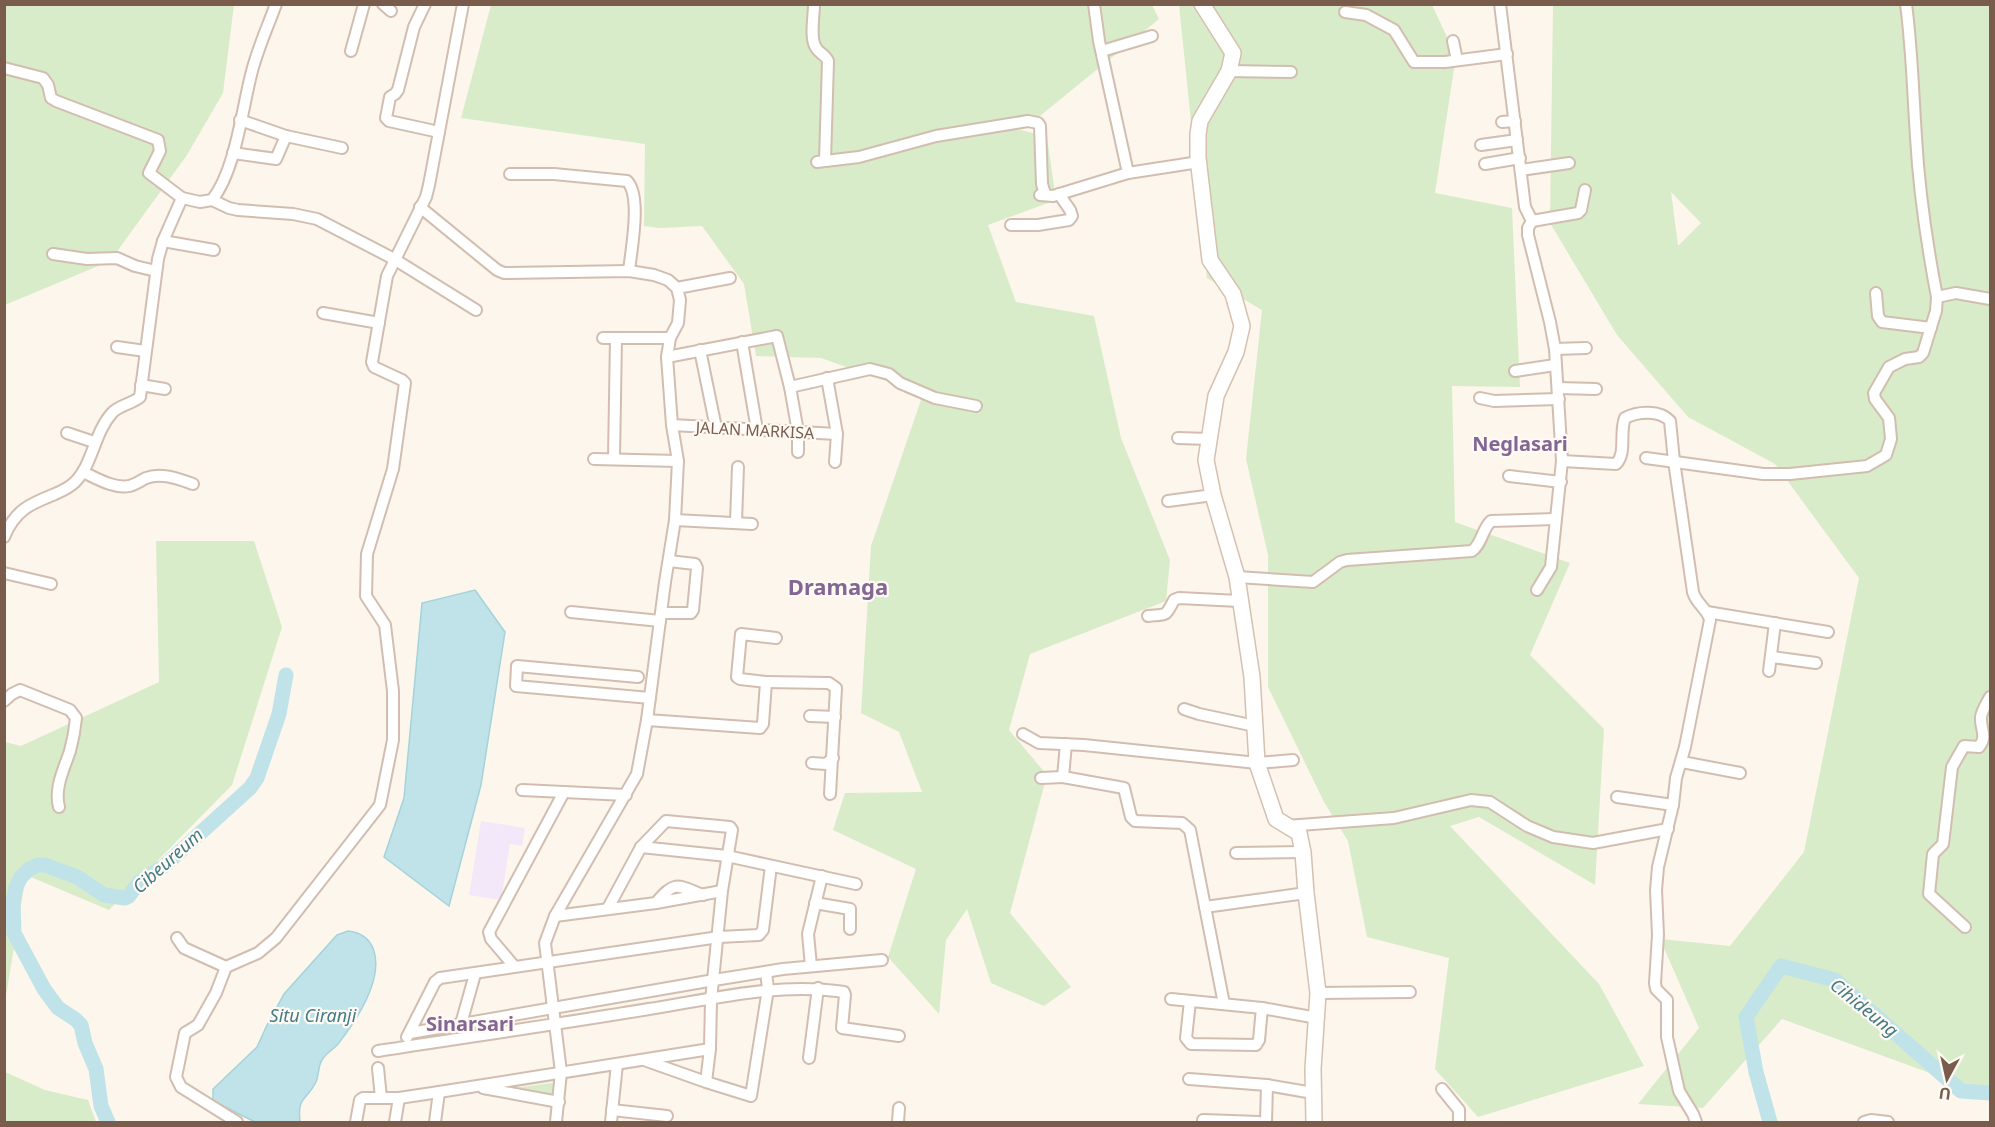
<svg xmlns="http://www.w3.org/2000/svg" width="1995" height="1127" font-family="'Noto Sans',sans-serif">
<rect width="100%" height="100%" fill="#fdf6ec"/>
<!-- education -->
<path fill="#f3e8fa" d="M 481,821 L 525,828 L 522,846 L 510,844 L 501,900 L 469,895 Z"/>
<!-- green -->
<g fill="#d8ecc9" fill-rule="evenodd">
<path d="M 5,5 L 234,5 L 223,93 L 187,155 L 110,261 L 5,305 Z"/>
<path d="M 491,5 L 1152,5 L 1159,19 L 1035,120 L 1014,128 L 1047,137 L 1056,200 L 988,225 L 1016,302 L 1094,316 L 1121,438 L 1170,560 L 1166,601 L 1030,654 L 1009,730 L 1047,775 L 1010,913 L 1071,987 L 1044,1006 L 991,983 L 967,909 L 946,940 L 939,1014 L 888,957 L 916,869 L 833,830 L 845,793 L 922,792 L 899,732 L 861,713 L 871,546 L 923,394 L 821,358 L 756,356 L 744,284 L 702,226 L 659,228 L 644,226 L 645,144 L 461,118 Z"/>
<path d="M 1179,5 L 1432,5 L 1456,56 L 1435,193 L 1512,208 L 1520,387 L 1452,386 L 1455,522 L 1570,563 L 1530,655 L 1604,729 L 1595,885 L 1479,817 L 1450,826 L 1599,984 L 1644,1066 L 1478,1117 L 1435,1069 L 1449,958 L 1367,937 L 1348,841 L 1324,802 L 1268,687 L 1268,555 L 1246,459 L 1262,310 L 1207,278 Z"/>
<path d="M 1553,5 L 1990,5 L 1990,1095 L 1782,1019 L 1703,1108 L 1638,1104 L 1699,1028 L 1660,939 L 1730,946 L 1804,852 L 1859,578 L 1775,464 L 1688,417 L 1617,335 L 1550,223 ZM 1671,192 L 1701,223 L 1679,245 L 1678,245 Z"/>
<path d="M 156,541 L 254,541 L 282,627 L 232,785 L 109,910 L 26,875 L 5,1002 L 5,742 L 21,746 L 159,682 Z"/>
<path d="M 5,1072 L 45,1090 L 88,1100 L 96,1122 L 5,1122 Z"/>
<path d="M 559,1082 L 557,1100 L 507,1089 Z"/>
</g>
<!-- water -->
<g fill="#bfe3e8" stroke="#a5d3da" stroke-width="1.5">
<path d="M 475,590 L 505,632 L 481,785 L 449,906 L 384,857 L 404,798 L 422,603 Z"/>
<path d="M 348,931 C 359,932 368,937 373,948 C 385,978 356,1021 338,1044 C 333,1050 326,1053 322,1060 C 318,1066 319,1075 316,1082 C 307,1101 297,1095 300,1122 L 255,1122 L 213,1101 L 213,1089 L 257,1047 L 267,1025 L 284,994 L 337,935 Z"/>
</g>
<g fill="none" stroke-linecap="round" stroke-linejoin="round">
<!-- river -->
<g stroke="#bfe3e8" stroke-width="15">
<path d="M 108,1122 L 101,1106 L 96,1069 L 85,1043 L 81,1025 L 75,1019 L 58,1008 L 44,989 L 14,933 L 13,903 L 16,887 L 21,877 L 29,869 L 38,865 L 45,865 L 77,877 L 104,895 L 125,898 L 129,896 L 139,882 L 164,866 L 250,788 L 257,778 L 279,714 L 286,675"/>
<path d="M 1770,1122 L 1756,1072 L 1746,1017 L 1781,966 L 1835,980 L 1961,1091 L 1990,1093"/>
</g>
<defs>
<g id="street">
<path d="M 383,4 L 391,11"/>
<path d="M 425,4 L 414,27 L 398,90 L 395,94 L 390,97 L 386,118 L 389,121 L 439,132"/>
<path d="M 814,4 C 814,16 810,36 815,46 C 818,53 825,54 828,61 L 825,161"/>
<path d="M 1094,4 L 1099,41 L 1128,173"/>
<path d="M 1500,4 L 1525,207 L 1532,221 L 1528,228 L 1528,235 L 1550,322 L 1555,349 L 1562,461 L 1551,567 L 1537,590"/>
<path d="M 1345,12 L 1366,15 L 1394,30 L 1414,62 L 1445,62 L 1507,54"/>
<path d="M 1453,41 L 1457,60"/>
<path d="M 351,51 L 364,4"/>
<path d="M 1102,51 L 1152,36"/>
<path d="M 4,68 L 43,78 L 48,85 L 51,98 L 56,101 L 158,140 L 160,151 L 149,173 L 182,198 L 200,202 L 212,200 L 229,208 L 238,210 L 293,214 L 317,219 L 394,259 L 476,310"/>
<path d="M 1229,71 L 1291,72"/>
<path d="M 240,120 L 286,136 L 342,148"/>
<path d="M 1502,122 L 1515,121"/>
<path d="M 1481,145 L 1517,140"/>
<path d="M 233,153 L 276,159 L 286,136"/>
<path d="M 817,162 L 859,157 L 936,136 L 1028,121 L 1038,123 L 1040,126 L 1042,184 L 1045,194"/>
<path d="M 1485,164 L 1520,158"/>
<path d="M 1521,170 L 1569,163"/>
<path d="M 510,174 L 554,174 L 627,181 C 642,196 631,251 629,271"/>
<path d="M 1040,195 L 1053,196 L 1128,173 L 1199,162"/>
<path d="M 212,200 C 236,170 242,108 252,71 C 258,48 268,26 276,4"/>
<path d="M 420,207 L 497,270 L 504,273 L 629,271 L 654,275 L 668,280 L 677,288 L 680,300 L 678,323 L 670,338 L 667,357 L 672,425 L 678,461 L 675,520 L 665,582 L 647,720 L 637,774 L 555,916 L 545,943 L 561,1072 L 556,1122"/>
<path d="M 1532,221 L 1578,213 L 1581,210 L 1585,190"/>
<path d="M 1011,225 L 1038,225 L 1069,220 L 1072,216 L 1070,210 L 1059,194"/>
<path d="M 163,241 L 214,250"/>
<path d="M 53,254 L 87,259 L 117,258 L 135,266 L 156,271"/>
<path d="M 677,288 L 730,278"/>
<path d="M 1876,293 L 1878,316 L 1882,322 L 1931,328"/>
<path d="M 1937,297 L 1956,293 L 1990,299"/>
<path d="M 323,313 L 379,323"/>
<path d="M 603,338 L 670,338"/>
<path d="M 742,342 L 757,430"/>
<path d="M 117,347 L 145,351"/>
<path d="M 1555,349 L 1586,348"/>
<path d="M 700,350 L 716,428"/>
<path d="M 667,357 L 777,336 L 790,387 L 798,432 L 798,452"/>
<path d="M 1515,371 L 1555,365"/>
<path d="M 827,378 L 837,434 L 835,462"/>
<path d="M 141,385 L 165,389"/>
<path d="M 790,387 L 870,369 L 889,374 L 900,383 L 935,398 L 976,406"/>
<path d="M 1558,388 L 1596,389"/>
<path d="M 1480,398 L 1494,401 L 1559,399"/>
<path d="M 672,425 L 837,434"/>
<path d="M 67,433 L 94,442"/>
<path d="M 1178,438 L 1209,439"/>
<path d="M 614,458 L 616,338"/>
<path d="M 1646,458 L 1763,474 L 1790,474 L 1867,466 L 1886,455 L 1891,439 L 1889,418 L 1875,399 L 1874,393 L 1889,367 L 1905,359 L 1919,357 L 1923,353 L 1936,311 L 1937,297 C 1927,245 1919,191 1916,137 C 1913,93 1912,49 1906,4"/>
<path d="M 594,459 L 678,461"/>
<path d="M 1562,461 L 1616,464 C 1627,453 1619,432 1625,418 C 1638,411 1660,410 1670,421 L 1674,461 L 1693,592 C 1696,604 1708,609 1710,620 L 1685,747 L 1676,778 L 1673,805 L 1658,867 L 1656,890 L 1658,935 L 1655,983 L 1656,989 L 1667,1000 L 1667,1037 L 1679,1091 L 1693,1114 L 1696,1122"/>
<path d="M 83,472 C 96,478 114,489 129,486 C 135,485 140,481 146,478 C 161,472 179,479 193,484"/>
<path d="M 1509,476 L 1561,482"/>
<path d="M 1168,501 L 1213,495"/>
<path d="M 675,520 L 752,524"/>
<path d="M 736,522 L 738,467"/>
<path d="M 4,537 C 15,510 30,504 55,494 C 62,491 69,488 75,482 C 93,464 94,433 112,413 C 119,405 132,404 140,397 L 158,259 L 163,241 L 182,198"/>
<path d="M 4,573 L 51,584"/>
<path d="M 1237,577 L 1313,582 L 1340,562 L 1347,560 L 1472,551 C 1482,544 1482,529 1491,521 L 1555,519"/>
<path d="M 571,612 L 660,621"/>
<path d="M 1707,612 L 1828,632"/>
<path d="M 661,613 L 691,613 L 693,610 L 697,568 L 695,564 L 669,561"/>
<path d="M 1148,616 C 1168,614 1165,617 1174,600 L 1179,598 L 1239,601"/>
<path d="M 1772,657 L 1816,663"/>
<path d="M 1769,671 L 1775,623"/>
<path d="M 638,677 L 517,666 L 516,686 L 650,698"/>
<path d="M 766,682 L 829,683 L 836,688 L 830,794"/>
<path d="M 4,701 L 12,694 L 20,690 L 70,710 L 76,718 C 75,729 73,740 70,751 C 64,769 54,788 59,807"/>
<path d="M 1184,709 L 1199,714 L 1255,726"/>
<path d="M 810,716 L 835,717"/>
<path d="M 647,720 L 760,728 L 763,724 L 766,682 L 740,679 L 737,677 L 741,634 L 776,638"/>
<path d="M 1023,734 L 1039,743 L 1084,745 L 1257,763 L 1293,760"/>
<path d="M 1066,744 L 1063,777 L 1124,788 L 1131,817 L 1135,821 L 1182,823 L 1190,830 L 1224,1004"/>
<path d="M 1682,762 L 1740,773"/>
<path d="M 812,763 L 826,764 L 833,758"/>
<path d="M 1041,778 L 1063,777"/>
<path d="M 522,790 L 626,795"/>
<path d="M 1617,797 L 1673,805"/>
<path d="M 1286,826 L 1394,818 L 1471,800 L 1490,802 L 1527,826 L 1553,837 L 1593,843 L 1668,829"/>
<path d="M 641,847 L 727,856 L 856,884"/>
<path d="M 1236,853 L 1303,852"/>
<path d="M 656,903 C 675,880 677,885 703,895"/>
<path d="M 815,903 L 850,909 L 850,929"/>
<path d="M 1205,907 L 1306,893"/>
<path d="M 608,908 L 641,847 L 666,821 L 730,827 L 732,830 L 722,891 L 711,1000 L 710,1049 L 706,1082"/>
<path d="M 555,916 L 656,903 L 722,891"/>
<path d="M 1965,927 L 1929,894 L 1933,854 L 1943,844 L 1952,767 L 1964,746 L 1979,747 C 1988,736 1980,729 1981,717 C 1982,710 1987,703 1990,697"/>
<path d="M 177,938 L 184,948 L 226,967"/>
<path d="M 514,966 L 491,939 L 489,932 L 564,792"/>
<path d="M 811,966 L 808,934 L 822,876"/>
<path d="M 1318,993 L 1410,992"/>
<path d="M 1171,999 L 1262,1008 L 1317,1018"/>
<path d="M 1190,1001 L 1186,1038 L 1191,1044 L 1256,1045 L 1259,1040 L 1262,1008"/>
<path d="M 461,1024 L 475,974"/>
<path d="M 410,1033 L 714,980 L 783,969 L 882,960"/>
<path d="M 407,1037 L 435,982 L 440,978 L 719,937 L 759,935 L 763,930 L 771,866"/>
<path d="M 378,1051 C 468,1037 559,1024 649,1009 C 713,999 778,982 844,992 L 845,995 L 842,1028 L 899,1036"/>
<path d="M 809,1058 L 818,988"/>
<path d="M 644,1060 L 706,1082 L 751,1096 L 768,989 L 766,972"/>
<path d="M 378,1068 L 381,1098"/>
<path d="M 1189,1079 L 1267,1085 L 1313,1093"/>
<path d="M 483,1088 L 559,1102"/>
<path d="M 1442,1089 L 1459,1110 L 1459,1122"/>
<path d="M 612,1110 L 667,1116"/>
<path d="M 1203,1120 L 1259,1122"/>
<path d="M 237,1122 L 181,1087 L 176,1077 L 185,1033 L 198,1025 L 216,993 L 226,967 L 258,953 L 276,938 L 380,805 L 393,740 L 393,691 L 385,625 L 366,596 L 367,554 L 393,469 L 405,383 L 402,380 L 374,367 L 372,362 L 387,276 L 426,197 L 429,185 L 463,4"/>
<path d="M 356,1122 L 360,1100 L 363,1098 L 399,1098 L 439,1092 L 710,1049"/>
<path d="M 395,1122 L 399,1098"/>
<path d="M 435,1122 L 439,1092"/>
<path d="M 611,1122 L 617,1064"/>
<path d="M 898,1122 L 899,1108"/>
<path d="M 1266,1122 L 1267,1085"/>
<path d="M 1864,1122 L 1871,1120 L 1888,1122"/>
</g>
<path id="secondary" d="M 1202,4 L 1233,53 L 1229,71 L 1200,121 L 1198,134 L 1198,158 L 1210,260 L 1233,294 L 1242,326 L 1236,352 L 1216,396 L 1206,460 L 1213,495 L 1237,577 L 1252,677 L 1257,763 L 1276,819 L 1299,833 L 1303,852 L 1306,893 L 1318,993 L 1313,1069 L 1314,1122"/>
</defs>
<!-- street casing -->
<use href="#street" stroke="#d1beb0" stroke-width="14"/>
<!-- secondary casing -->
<use href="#secondary" stroke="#d6c0b0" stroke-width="18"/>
<!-- street -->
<use href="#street" stroke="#fff" stroke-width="10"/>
<!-- secondary -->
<use href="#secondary" stroke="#fff" stroke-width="15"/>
</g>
<g text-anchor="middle" stroke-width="4.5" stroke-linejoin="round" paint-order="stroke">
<!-- street labels -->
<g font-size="16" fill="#7a5c4d" stroke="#fffaf3">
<text transform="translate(755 430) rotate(3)" y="6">JALAN MARKISA</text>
</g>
<!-- water labels -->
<g font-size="18" font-style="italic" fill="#437c86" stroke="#fffaf3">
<text transform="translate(168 861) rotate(-42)" y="6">Cibeureum</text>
<text transform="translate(1864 1008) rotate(39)" y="6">Cihideung</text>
<text x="313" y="1022">Situ Ciranji</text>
</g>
<!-- quarter labels -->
<g font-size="20" font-weight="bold" fill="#846695" stroke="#fffaf3">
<text x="1520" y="451">Neglasari</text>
<text x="470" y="1031">Sinarsari</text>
</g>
<!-- district labels -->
<g font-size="22" font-weight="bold" fill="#846695" stroke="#fffaf3">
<text x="838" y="595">Dramaga</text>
</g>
</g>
<!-- border -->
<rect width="1995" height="1127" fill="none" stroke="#7a5c4d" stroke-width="12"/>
<!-- north arrow -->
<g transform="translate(1947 1079) rotate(188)" stroke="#fffaf3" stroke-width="4.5" paint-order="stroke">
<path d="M0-4.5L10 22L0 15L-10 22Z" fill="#7a5c4d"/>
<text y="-9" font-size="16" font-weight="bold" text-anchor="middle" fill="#7a5c4d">U</text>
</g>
</svg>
